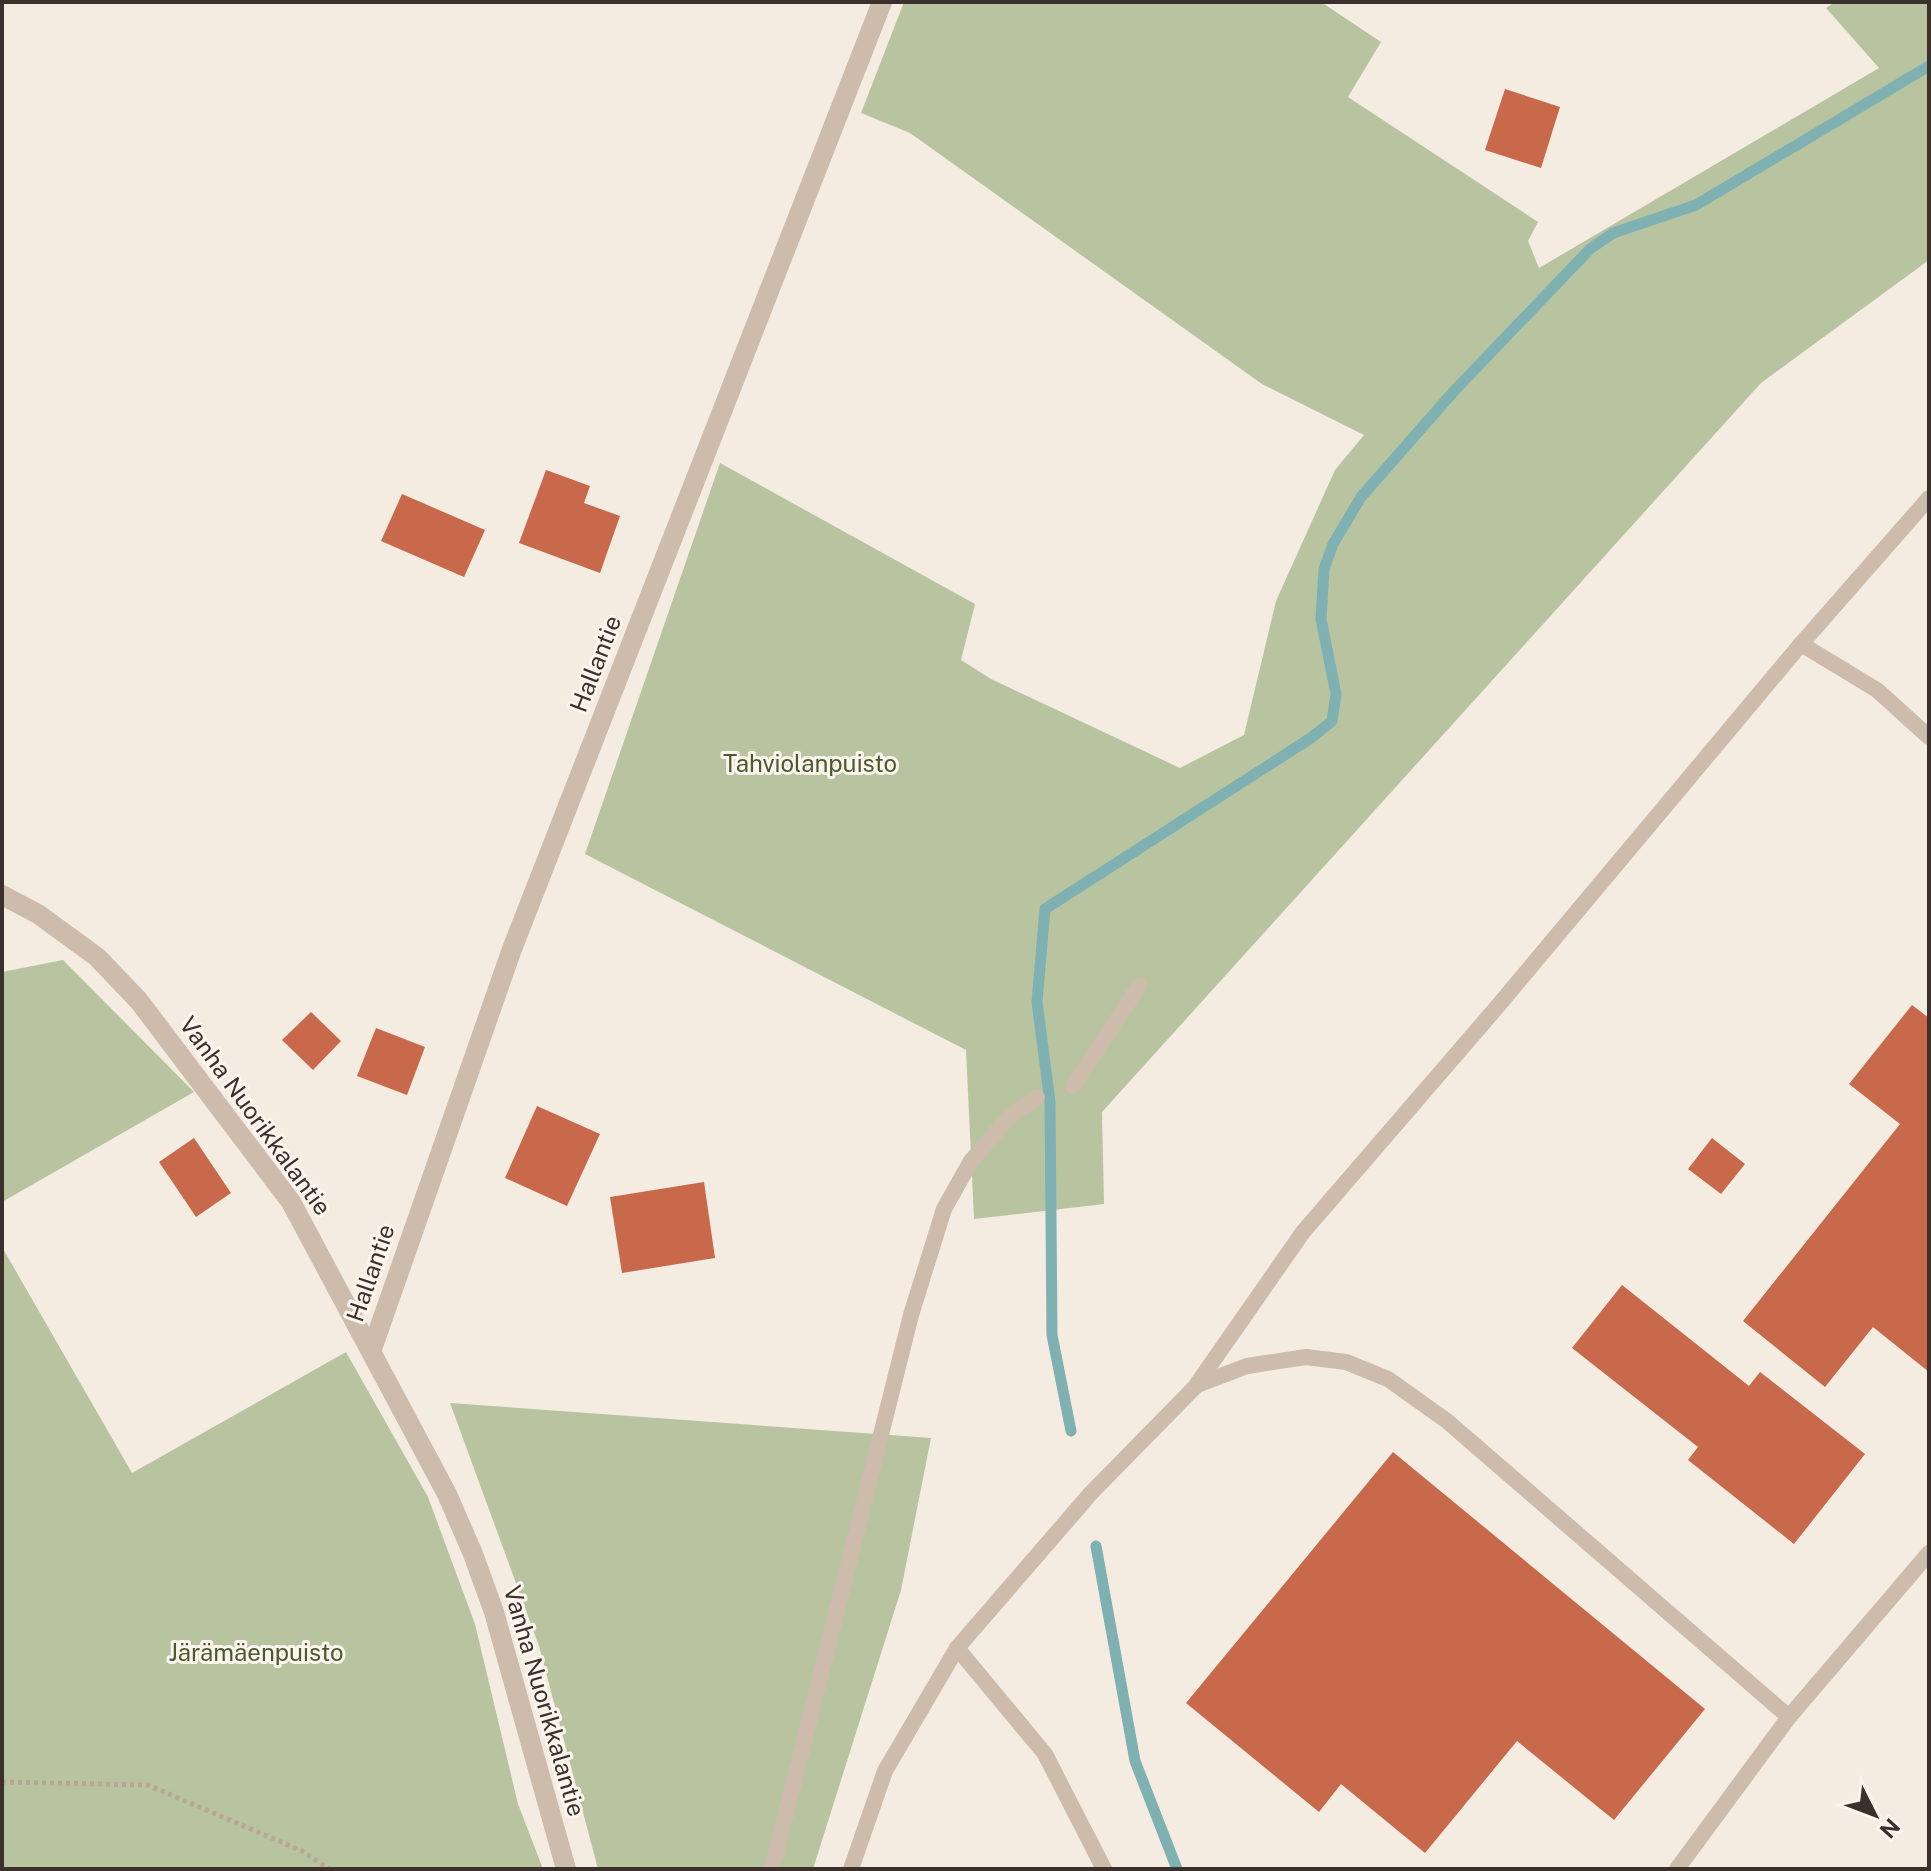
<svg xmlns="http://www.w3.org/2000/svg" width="1931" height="1871" font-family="'Public Sans',sans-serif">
<rect width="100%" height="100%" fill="#f4ebe1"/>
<!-- green -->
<g fill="#b8c4a0">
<path d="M 904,2 L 1321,2 L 1381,42 L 1348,97 L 1538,222 L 1528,241 L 1539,268 L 1879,68 L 1826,8 L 1835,2 L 1929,2 L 1929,260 L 1761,383 L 1102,1112 L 1104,1204 L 974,1219 L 966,1050 L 585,854 L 720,463 L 975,604 L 961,660 L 991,679 L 1180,768 L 1244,735 L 1276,601 L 1335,470 L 1364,435 L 1262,384 L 910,133 L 861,113 Z"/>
<path d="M 63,960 L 194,1092 L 2,1202 L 2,972 Z"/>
<path d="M 2,1247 L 132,1473 L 346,1352 L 428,1497 L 475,1624 L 518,1804 L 543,1869 L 2,1869 Z"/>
<path d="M 450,1403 L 931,1438 L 901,1590 L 813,1869 L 598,1869 L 539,1646 Z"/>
</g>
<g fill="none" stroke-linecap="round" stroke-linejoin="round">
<!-- stream -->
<g stroke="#7fb0b2" stroke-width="11">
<path d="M 1071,1431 L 1052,1335 L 1050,1102 L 1037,1002 L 1045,909 L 1311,738 L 1332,721 L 1336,694 L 1321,619 L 1324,569 L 1333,544 L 1361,497 L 1455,390 L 1590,249 L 1613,233 L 1696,205 L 1929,66"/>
<path d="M 1096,1546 L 1135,1761 L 1177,1869"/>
</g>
</g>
<!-- building -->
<g fill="#c8694b">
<path d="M 1505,89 L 1560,107 L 1541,168 L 1485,150 Z"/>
<path d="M 546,470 L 590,486 L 584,503 L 620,516 L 600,573 L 519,543 Z"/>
<path d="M 402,494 L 485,530 L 464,577 L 381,541 Z"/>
<path d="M 1912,1005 L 1929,1018 L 1929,1372 L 1873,1327 L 1825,1387 L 1743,1321 L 1900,1124 L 1849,1084 Z"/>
<path d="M 311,1012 L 341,1041 L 313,1070 L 282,1040 Z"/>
<path d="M 376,1028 L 425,1047 L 407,1095 L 357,1076 Z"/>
<path d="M 537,1106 L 600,1134 L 567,1206 L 505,1178 Z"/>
<path d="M 194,1138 L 231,1193 L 196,1217 L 159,1162 Z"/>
<path d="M 1712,1138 L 1745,1164 L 1721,1194 L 1688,1169 Z"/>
<path d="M 704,1182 L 715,1258 L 622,1273 L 610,1197 Z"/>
<path d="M 1622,1285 L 1749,1386 L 1760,1372 L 1865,1454 L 1794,1544 L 1688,1460 L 1698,1447 L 1572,1348 Z"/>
<path d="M 1393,1452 L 1705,1709 L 1614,1820 L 1517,1741 L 1425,1853 L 1341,1784 L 1319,1812 L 1186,1703 Z"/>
</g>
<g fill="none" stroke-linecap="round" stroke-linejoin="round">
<!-- path -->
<path stroke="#b9a596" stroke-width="5" stroke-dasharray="4 4" stroke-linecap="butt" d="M 2,1782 L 148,1785 L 302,1851 L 329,1869"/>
<!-- service -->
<g stroke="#cdbbac" stroke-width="16">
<path d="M 1801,644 L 1877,690 L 1929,737"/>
<path d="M 1073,1086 L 1139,986"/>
<path d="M 1197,1384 L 1303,1232 L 1497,1007 L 1801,644 L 1929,498"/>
<path d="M 957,1648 L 1045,1754 L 1104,1869"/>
<path d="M 772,1869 L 911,1315 L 944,1209 L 971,1161 L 1011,1115 L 1037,1097"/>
<path d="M 851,1869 L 885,1771 L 957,1648 L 1091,1493 L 1197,1385 L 1247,1366 L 1306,1357 L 1346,1362 L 1388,1379 L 1447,1421 L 1789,1717"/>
<path d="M 1677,1869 L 1789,1717 L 1929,1553"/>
</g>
<!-- minor -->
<g stroke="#cdbbac" stroke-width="20">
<path d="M 2,895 L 38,914 L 97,957 L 139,1001 L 291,1202 L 447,1494 L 473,1554 L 494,1612 L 566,1869"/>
<path d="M 372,1349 L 512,949 L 882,2"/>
</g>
</g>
<g text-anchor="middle" stroke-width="6" stroke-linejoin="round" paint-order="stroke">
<!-- street labels -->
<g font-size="24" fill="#3b302b" stroke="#fbf5ee">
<text transform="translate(596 664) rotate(-69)" y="8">Hallantie</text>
<text transform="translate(255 1116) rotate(54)" y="8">Vanha Nuorikkalantie</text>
<text transform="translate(371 1273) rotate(-71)" y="8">Hallantie</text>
<text transform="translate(544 1701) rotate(74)" y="8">Vanha Nuorikkalantie</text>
</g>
<!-- park labels -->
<g font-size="24" fill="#4a5a2e" stroke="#fbf5ee">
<text x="810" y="772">Tahviolanpuisto</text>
<text x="256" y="1661">Järämäenpuisto</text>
</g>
</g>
<!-- border -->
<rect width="1931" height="1871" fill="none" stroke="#3b302b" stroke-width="8"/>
<!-- north arrow -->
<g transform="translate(1875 1815) rotate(132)" stroke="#fbf5ee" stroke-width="6" paint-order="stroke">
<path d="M0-6L14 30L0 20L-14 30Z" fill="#3b302b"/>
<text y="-12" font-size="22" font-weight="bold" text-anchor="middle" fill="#3b302b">N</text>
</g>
</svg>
